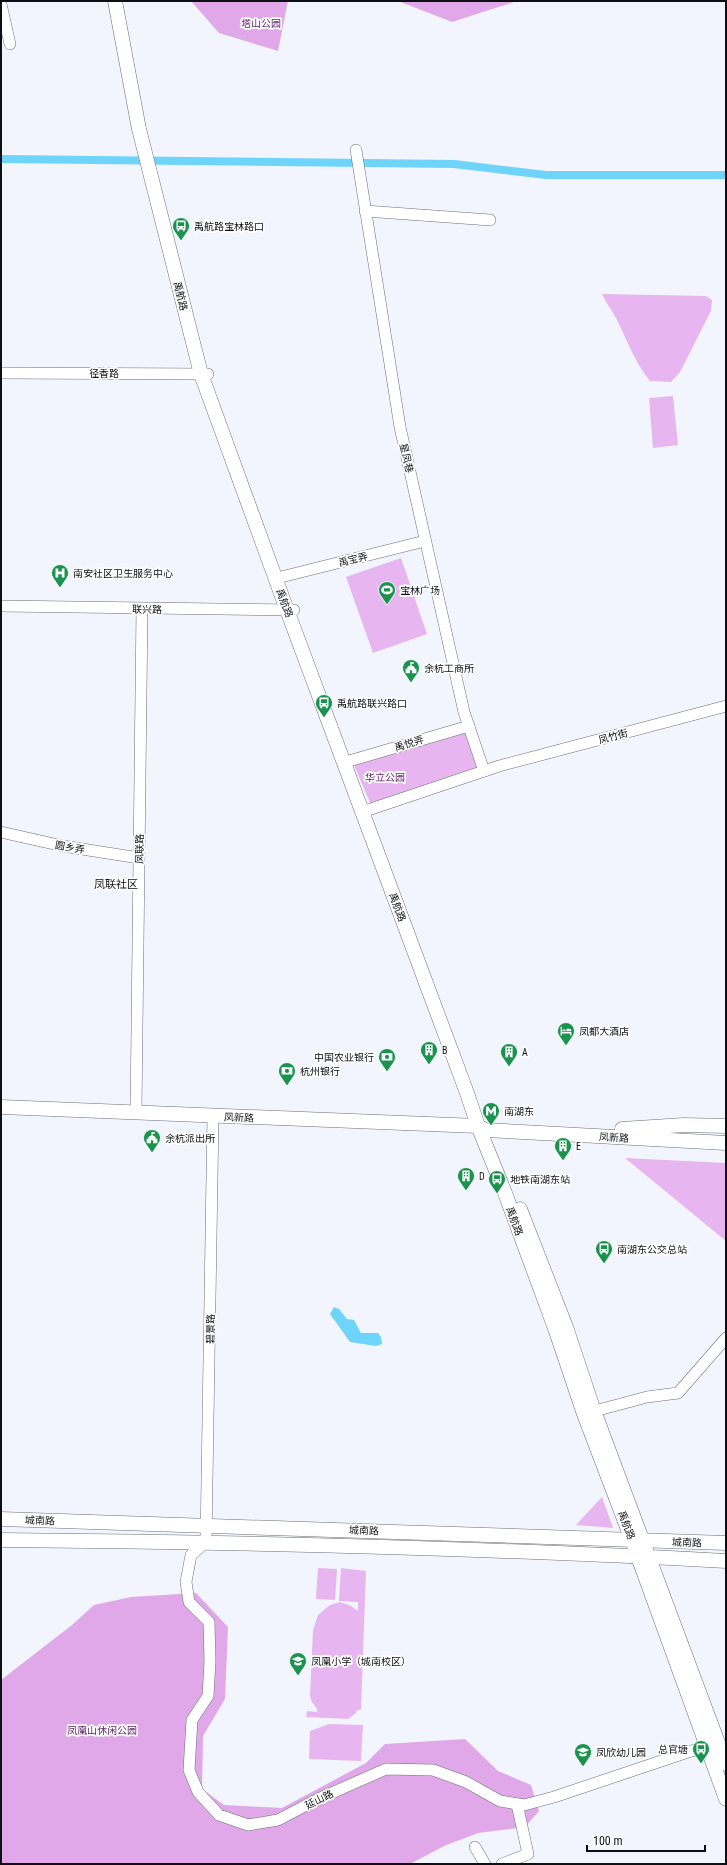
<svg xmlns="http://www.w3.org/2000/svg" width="727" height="1865" font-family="'Roboto Condensed','Noto Sans SC',sans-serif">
<rect width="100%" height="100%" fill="#f2f5fd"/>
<!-- green -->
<g fill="#e7b5ef">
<path d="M 602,294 L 706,296 L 712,300 L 711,311 L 680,372 L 671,382 L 650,381 C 635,363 627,340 616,318 C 612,310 606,303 602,294 Z"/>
<path d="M 673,396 L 678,445 L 653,448 L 649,398 Z"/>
<path d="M 401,558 L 427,634 L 373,653 L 346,577 Z"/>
<path d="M 466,732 L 483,768 L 371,805 L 353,763 Z"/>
<path d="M 625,1158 L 726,1163 L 726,1241 Z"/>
<path d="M 602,1497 L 613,1528 L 576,1525 Z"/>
<path d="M 318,1568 L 337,1569 L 335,1600 L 316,1599 Z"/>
<path d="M 341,1568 L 366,1571 L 361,1710 L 357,1710 L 356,1713 L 348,1719 L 306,1717 L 307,1711 L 317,1712 L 317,1709 L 312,1702 L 310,1696 L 313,1630 L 318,1615 L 330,1605 L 340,1602 L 351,1606 L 358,1611 L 358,1602 L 339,1601 Z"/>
<path d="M 329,1724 L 363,1725 L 361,1761 L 309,1759 L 310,1731 Z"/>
</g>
<!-- forest -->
<g fill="#e0a8e9">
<path d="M 191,1 L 288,1 L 278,51 L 219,33 Z"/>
<path d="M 398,1 L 517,1 L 452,22 Z"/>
<path d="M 196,1593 L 228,1627 L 225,1699 L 203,1736 L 202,1789 L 224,1805 L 282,1808 L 366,1763 L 385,1744 L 465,1739 L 498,1771 L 531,1785 L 539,1811 L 525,1827 L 478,1833 L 444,1846 L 410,1864 L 1,1864 L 1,1680 L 72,1625 L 94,1605 L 131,1597 Z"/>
</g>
<!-- water -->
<path fill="#6fd4fa" d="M 334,1307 L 339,1309 L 347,1319 L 354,1320 L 361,1333 L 378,1333 L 381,1337 L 382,1344 L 376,1346 L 350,1342 L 330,1314 Z"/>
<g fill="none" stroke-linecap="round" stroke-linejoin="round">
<!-- canal -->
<path stroke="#6fd4fa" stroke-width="8" d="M 1,159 L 454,164 L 546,175 L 726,175"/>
<defs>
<g id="minor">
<path d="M 1,4 L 10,44"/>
<path d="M 356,150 L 400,427 L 464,712 L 484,771"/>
<path d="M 365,211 L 490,220"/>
<path d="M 1,373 L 208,374"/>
<path d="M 281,577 L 425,541"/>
<path d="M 1,606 L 294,610"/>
<path d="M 349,761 L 469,726"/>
<path d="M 368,810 L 499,766 L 726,706"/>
<path d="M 1,832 L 63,846 L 139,858"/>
<path d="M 136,1112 L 142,609"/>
<path d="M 213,1116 L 206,1542 L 191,1555 L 186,1582 L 189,1602 L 209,1622 L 210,1661 L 208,1696 L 192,1720 L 189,1770 L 198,1792 L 219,1815 L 248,1825 L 278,1820 L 318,1799 L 386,1769 L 433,1770 L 466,1782 L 500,1801 L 524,1805 L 554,1797 L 691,1751 L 708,1748"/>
<path d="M 587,1413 L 647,1397 L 678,1393 L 726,1338"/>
<path d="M 475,1847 L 485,1864"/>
<path d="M 502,1864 L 528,1854 L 517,1804"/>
</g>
<g id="major">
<path d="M 115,1 L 139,129 L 201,374 L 287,610 L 467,1093 L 478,1126 L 505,1193 L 556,1331 L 584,1414 L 632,1540 L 726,1799"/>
<path d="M 1,1107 L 478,1126 L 485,1130 L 726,1143"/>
<path d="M 622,1129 L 684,1125 L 726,1126"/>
<path d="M 520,1209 L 566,1327 L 594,1411 L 726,1764"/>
<path d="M 1,1519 L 726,1543"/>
<path d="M 1,1540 C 243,1542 485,1548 726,1561"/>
</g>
</defs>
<!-- minor casing -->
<use href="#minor" stroke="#6b6f7b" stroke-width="12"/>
<!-- major casing -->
<use href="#major" stroke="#6b6f7b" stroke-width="15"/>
<!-- minor -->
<use href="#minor" stroke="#fff" stroke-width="11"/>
<!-- major -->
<use href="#major" stroke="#fff" stroke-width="14"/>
</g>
<!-- icons -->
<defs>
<symbol id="bus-pin" viewBox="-11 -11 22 30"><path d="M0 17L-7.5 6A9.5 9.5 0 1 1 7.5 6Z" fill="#1b934f" stroke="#fff"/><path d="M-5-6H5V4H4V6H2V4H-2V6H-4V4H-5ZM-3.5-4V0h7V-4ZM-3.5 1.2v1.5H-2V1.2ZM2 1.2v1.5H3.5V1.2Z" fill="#fff"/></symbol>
<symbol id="hospital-pin" viewBox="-11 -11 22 30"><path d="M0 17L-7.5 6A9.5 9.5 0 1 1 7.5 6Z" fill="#1b934f" stroke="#fff"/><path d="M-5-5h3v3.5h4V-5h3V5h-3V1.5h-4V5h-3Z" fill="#fff"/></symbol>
<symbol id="stadium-pin" viewBox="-11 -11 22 30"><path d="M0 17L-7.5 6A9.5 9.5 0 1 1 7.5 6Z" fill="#1b934f" stroke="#fff"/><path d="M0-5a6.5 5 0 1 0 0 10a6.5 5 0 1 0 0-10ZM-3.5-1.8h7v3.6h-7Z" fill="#fff"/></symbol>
<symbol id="civic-pin" viewBox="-11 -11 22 30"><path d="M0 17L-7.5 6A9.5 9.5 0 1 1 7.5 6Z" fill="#1b934f" stroke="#fff"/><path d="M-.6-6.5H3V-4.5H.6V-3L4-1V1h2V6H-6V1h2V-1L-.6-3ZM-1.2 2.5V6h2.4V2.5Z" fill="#fff"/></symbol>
<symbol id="hotel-pin" viewBox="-11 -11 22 30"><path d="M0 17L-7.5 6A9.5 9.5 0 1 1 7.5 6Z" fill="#1b934f" stroke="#fff"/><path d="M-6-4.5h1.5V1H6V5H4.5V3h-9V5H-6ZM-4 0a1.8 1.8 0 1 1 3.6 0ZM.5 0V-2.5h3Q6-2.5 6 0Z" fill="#fff"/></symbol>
<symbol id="building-pin" viewBox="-11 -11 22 30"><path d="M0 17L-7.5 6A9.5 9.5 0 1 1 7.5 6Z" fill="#1b934f" stroke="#fff"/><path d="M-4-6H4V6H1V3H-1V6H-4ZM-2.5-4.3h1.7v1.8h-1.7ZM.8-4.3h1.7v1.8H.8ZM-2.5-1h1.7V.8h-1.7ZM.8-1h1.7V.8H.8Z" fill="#fff"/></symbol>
<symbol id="bank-pin" viewBox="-11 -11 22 30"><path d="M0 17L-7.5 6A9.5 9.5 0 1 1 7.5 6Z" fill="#1b934f" stroke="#fff"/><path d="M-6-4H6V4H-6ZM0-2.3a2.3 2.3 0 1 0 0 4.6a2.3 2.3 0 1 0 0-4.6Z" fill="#fff"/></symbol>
<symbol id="metro-pin" viewBox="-11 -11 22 30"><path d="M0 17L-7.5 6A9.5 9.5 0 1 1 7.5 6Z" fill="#1b934f" stroke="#fff"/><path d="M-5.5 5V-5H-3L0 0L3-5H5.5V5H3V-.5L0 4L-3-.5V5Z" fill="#fff"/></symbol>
<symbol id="school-pin" viewBox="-11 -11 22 30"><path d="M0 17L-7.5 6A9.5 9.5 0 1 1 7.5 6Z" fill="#1b934f" stroke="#fff"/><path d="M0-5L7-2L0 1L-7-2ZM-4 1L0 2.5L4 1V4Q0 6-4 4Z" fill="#fff"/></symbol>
</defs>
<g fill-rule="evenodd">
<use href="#bus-pin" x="171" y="216" width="20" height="27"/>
<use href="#hospital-pin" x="50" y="563" width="20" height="27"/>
<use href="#stadium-pin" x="377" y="580" width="20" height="27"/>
<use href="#civic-pin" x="401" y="658" width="20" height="27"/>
<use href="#bus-pin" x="314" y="693" width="20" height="27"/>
<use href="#hotel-pin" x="556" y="1021" width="20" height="27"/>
<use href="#building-pin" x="419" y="1040" width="20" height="27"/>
<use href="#building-pin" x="499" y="1042" width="20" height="27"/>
<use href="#bank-pin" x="377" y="1047" width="20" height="27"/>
<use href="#bank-pin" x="277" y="1061" width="20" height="27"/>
<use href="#metro-pin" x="481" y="1101" width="20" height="27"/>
<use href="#civic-pin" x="142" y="1128" width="20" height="27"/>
<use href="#building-pin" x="553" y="1136" width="20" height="27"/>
<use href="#building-pin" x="456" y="1166" width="20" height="27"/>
<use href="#bus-pin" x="487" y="1169" width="20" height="27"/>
<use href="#bus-pin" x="594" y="1239" width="20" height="27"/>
<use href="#school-pin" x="288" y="1651" width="20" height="27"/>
<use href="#bus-pin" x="691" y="1739" width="20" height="27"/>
<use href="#school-pin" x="573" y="1742" width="20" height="27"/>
</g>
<g text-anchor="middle" stroke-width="3.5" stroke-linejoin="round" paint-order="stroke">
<!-- park labels -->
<g font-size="10" fill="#5e1b69" stroke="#fff">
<text x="261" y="27">塔山公园</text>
<text x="385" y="781">华立公园</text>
<text x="102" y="1734">凤凰山休闲公园</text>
</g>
<!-- poi labels -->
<g font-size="10" fill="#0e0f14" stroke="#fff" text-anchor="start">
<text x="194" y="230">禹航路宝林路口</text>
<text x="73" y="577">南安社区卫生服务中心</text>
<text x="400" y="594">宝林广场</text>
<text x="424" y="672">余杭工商所</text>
<text x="337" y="707">禹航路联兴路口</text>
<text x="579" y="1035">凤都大酒店</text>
<text x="442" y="1054">B</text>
<text x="522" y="1056">A</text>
<text x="374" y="1061" text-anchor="end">中国农业银行</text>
<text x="300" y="1075">杭州银行</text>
<text x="504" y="1115">南湖东</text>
<text x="165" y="1142">余杭派出所</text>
<text x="576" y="1150">E</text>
<text x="479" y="1180">D</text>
<text x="510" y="1183">地铁南湖东站</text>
<text x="617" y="1253">南湖东公交总站</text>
<text x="311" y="1665">凤凰小学（城南校区）</text>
<text x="688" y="1753" text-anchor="end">总官塘</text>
<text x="596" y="1756">凤欣幼儿园</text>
</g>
<!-- street labels -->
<g font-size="10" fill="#0e0f14" stroke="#fff">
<text transform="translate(181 296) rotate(76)" y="4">禹航路</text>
<text x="104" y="377">径香路</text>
<text transform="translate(407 458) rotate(77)" y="4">星凤巷</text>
<text transform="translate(353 559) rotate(-14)" y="4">禹宝弄</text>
<text transform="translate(285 603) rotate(69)" y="4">禹航路</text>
<text transform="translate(147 609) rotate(1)" y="4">联兴路</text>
<text transform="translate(613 736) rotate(-15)" y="4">凤竹街</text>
<text transform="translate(409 743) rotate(-17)" y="4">禹悦弄</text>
<text transform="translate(70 847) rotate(10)" y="4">圆乡弄</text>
<text transform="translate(139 849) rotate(-89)" y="4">凤联路</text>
<text transform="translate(398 907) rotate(70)" y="4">禹航路</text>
<text transform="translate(239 1117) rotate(3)" y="4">凤新路</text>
<text transform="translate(614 1137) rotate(4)" y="4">凤新路</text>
<text transform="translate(515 1221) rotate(70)" y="4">禹航路</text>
<text transform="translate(210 1329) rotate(-89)" y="4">碧景路</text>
<text transform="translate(40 1520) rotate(2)" y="4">城南路</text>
<text transform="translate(627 1525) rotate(69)" y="4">禹航路</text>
<text transform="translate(364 1530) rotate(2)" y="4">城南路</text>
<text transform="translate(687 1542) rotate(2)" y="4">城南路</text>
<text transform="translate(319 1799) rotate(-26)" y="4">延山路</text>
</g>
<!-- neighbourhood labels -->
<g font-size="11" fill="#0e0f14" stroke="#fff">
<text x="116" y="888">凤联社区</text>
</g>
</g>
<!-- border -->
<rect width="727" height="1865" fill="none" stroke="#0e0f14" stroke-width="4"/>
<!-- scale -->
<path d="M587 1845v6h118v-6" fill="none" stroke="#0e0f14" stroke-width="2"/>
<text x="593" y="1845" font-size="12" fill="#0e0f14" stroke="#ffffff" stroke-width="3" paint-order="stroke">100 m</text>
</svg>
